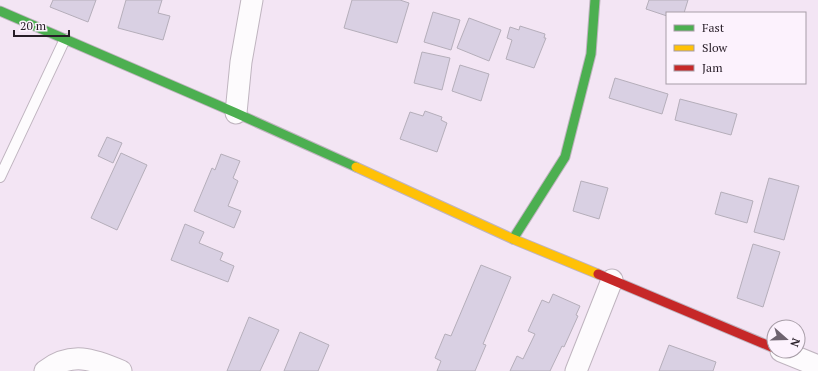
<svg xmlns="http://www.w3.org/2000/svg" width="818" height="371" font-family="'PT Serif',serif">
<rect width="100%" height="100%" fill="#f3e5f4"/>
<!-- building -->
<g fill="#d9d0e3" stroke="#b5aeba">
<path d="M 53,0 L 96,0 L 88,22 L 50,7 Z"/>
<path d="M 126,0 L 162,0 L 158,13 L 170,16 L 163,40 L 118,28 Z"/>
<path d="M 352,0 L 400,0 L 409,3 L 397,43 L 344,28 Z"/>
<path d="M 649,0 L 688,0 L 684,13 L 667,13 L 667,16 L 646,9 Z"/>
<path d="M 433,12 L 460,20 L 451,50 L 424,42 Z"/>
<path d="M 469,18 L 501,30 L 489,61 L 457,48 Z"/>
<path d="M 520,26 L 545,34 L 544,38 L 546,38 L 534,68 L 506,59 L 512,40 L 507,38 L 510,27 L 519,30 Z"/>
<path d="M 422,52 L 450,58 L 442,90 L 414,83 Z"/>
<path d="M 460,65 L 489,74 L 481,101 L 452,91 Z"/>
<path d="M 615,78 L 668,94 L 662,114 L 609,98 Z"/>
<path d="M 680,99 L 737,114 L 731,135 L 675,120 Z"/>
<path d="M 425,111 L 442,117 L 441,120 L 447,123 L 437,152 L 400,139 L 410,112 L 423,116 Z"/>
<path d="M 107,137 L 122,143 L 113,163 L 98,156 Z"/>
<path d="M 121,153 L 147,165 L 117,230 L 91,218 Z"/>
<path d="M 221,154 L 240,161 L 233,178 L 238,181 L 228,206 L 241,211 L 234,228 L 194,211 L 212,168 L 215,170 Z"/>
<path d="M 769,178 L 799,186 L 784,240 L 754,232 Z"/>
<path d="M 581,181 L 608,188 L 599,219 L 573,211 Z"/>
<path d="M 721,192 L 753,201 L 747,223 L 715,214 Z"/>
<path d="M 185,224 L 204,232 L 199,243 L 223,253 L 220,260 L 234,266 L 228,282 L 171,260 Z"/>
<path d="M 753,244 L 780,252 L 763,307 L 737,298 Z"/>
<path d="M 481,265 L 511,277 L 483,344 L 486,345 L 475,371 L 437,371 L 441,361 L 435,358 L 445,334 L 451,336 Z"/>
<path d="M 553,294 L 580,306 L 576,315 L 578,316 L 564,347 L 562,346 L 550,371 L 510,371 L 517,356 L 523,359 L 535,334 L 528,331 L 542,300 L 549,303 Z"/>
<path d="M 249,317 L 279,330 L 260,371 L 227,371 Z"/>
<path d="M 300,332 L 329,345 L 318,371 L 284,371 Z"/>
<path d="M 669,345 L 716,362 L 713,371 L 659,371 Z"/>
</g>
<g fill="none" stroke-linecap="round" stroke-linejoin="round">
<defs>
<path id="lane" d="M 0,177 L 65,39"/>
<g id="street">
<path d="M 236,113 L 241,62 L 252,0"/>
<path d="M 781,351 L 818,366"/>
<path d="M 45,371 C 71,351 93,359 121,371"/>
<path d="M 576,371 L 612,280"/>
</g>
<g id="fast">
<path d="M 0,11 L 236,113 L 356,167"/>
<path d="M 513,239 L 565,157 L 591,54 L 595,0"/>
</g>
<path id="slow" d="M 356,167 L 513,239 L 598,274"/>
<path id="jam" d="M 598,274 L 774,348"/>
</defs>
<!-- lane casing -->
<use href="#lane" stroke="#bfb4bf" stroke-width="12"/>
<!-- street casing -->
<use href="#street" stroke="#bfb4bf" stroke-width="23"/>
<!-- fast casing -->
<use href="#fast" stroke="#bfb4bf" stroke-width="11"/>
<!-- slow casing -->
<use href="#slow" stroke="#bfb4bf" stroke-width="11"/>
<!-- jam casing -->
<use href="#jam" stroke="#bfb4bf" stroke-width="11"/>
<!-- lane -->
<use href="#lane" stroke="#fdfbfd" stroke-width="10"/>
<!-- street -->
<use href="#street" stroke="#fdfbfd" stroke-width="21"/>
<!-- fast -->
<use href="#fast" stroke="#4caf50" stroke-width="9"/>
<!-- slow -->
<use href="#slow" stroke="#ffc107" stroke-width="9"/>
<!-- jam -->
<use href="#jam" stroke="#c62828" stroke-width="9"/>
</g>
<!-- legend -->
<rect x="666" y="12" width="140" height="72" fill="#fcf2fd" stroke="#a79da7"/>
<rect x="674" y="25" width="20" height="6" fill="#4caf50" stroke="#a79da7"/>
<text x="702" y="32" font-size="12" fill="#271d27">Fast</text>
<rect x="674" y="45" width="20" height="6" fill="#ffc107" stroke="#a79da7"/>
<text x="702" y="52" font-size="12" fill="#271d27">Slow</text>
<rect x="674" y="65" width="20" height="6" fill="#c62828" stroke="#a79da7"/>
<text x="702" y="72" font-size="12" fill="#271d27">Jam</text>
<!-- north arrow -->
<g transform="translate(786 339) rotate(110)"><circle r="19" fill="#fcf2fd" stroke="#a79da7"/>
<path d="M0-3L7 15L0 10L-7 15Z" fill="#6e636f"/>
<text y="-6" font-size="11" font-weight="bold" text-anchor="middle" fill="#271d27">N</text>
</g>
<!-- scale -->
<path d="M14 30v6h55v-6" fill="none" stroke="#271d27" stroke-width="2"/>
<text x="20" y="30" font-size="12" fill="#271d27" stroke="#fcf2fd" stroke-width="3" paint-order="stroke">20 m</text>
</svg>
